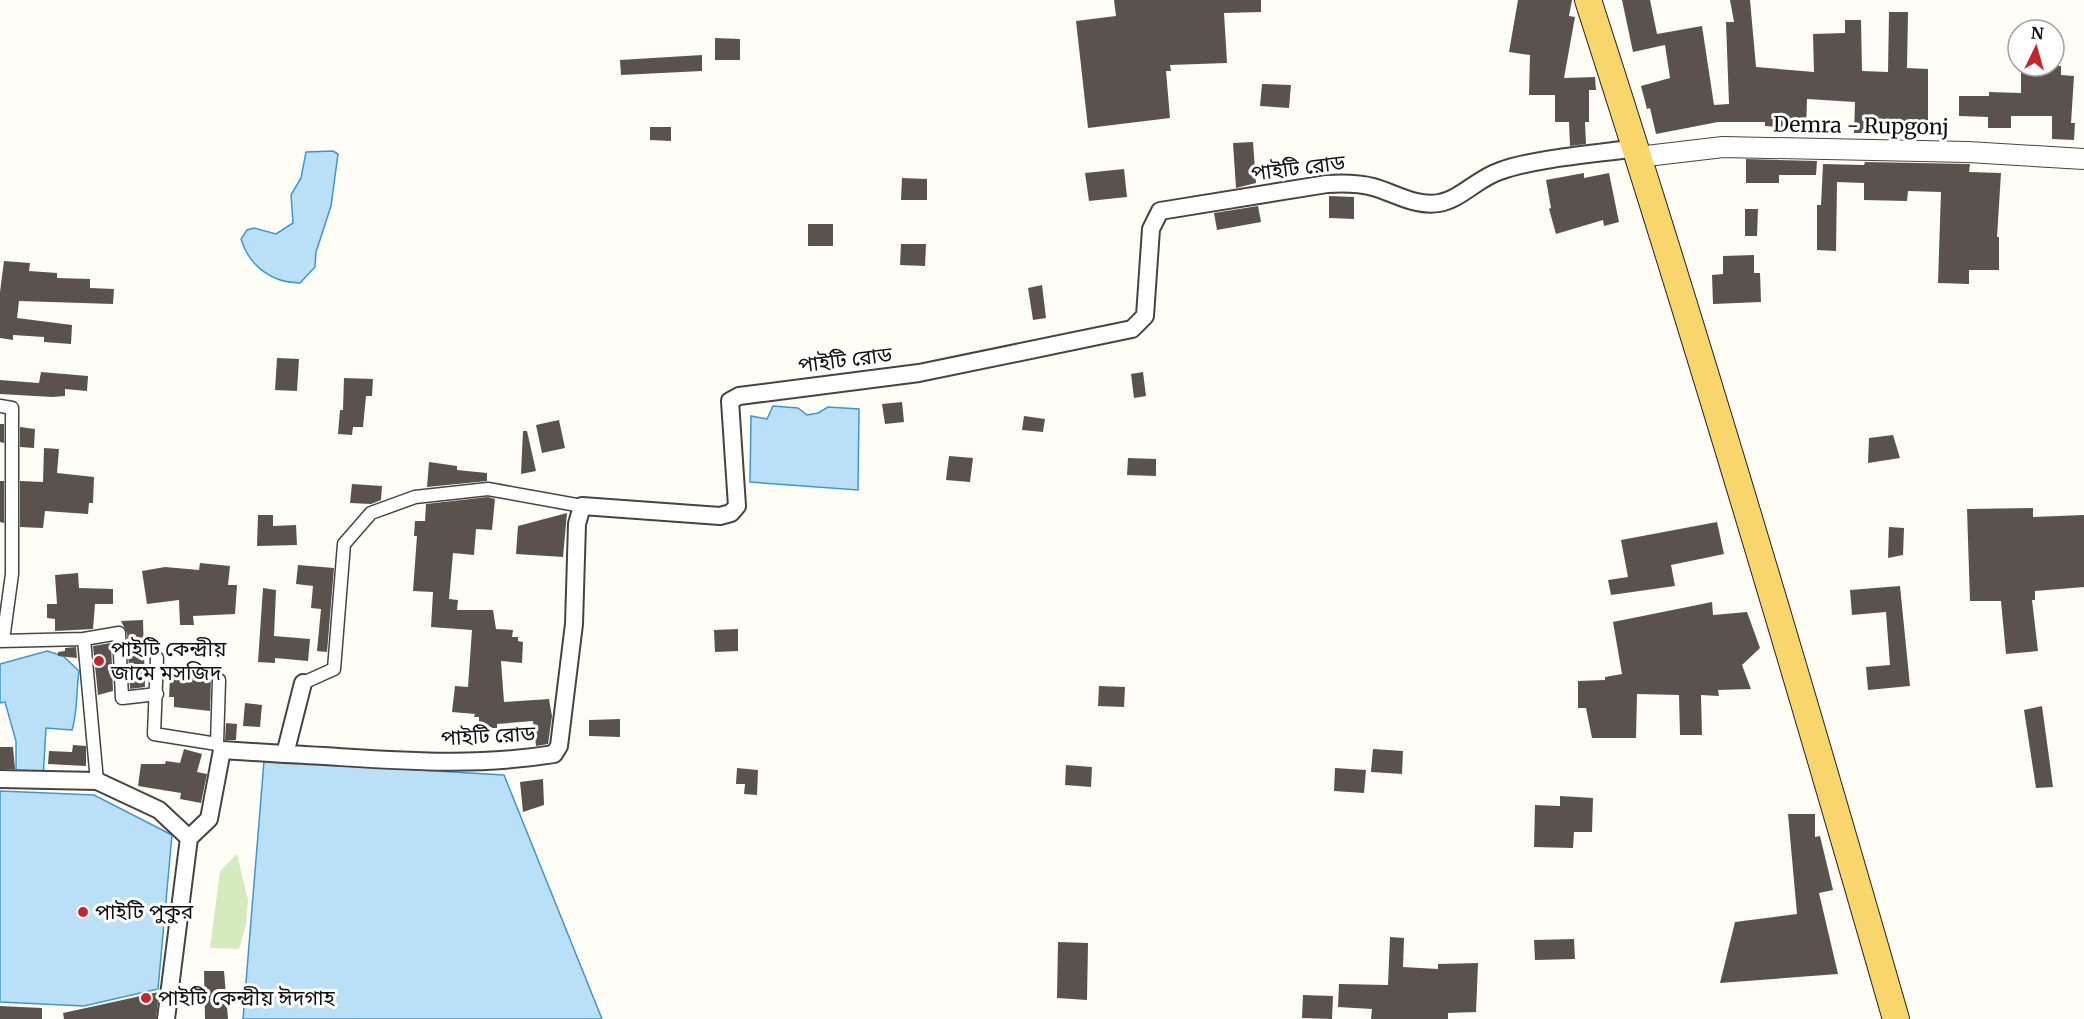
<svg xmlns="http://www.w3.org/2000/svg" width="2084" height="1019" font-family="Merriweather,'Noto Sans Bengali',serif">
<rect width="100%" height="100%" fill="#fffdf5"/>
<!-- green -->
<path fill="#d5ebbd" d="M 237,854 L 248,900 L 246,925 L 239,949 L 210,948 L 220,871 Z"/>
<!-- water -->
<g fill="#b9e0f7" stroke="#3f96cf" stroke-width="1.5">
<path d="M 333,151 L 338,154 L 331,206 L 316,252 L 315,267 L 300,283 C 272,283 249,266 241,239 L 247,230 L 254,228 L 276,234 L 293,223 L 291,195 L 301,178 L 306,152 Z"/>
<path d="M 773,406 L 798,408 L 807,415 L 818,413 L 828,407 L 859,409 L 858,490 L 750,482 L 751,416 L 767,419 Z"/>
<path d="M 47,651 L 63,656 L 79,671 C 76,691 78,711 72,730 L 46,728 L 43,779 L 16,779 L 16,741 L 5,702 L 0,703 L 0,664 Z"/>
<path d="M 264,761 L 504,775 L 602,1019 L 243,1019 Z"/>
<path d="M 0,791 L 94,795 L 172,835 L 158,989 L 84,1006 L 0,1002 Z"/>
</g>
<!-- building -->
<g fill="#5a524d">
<path d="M 1114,0 L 1261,0 L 1261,12 L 1224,13 L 1227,63 L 1170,65 L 1171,71 L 1166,71 L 1170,118 L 1088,128 L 1076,21 L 1116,16 Z"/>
<path d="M 1518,0 L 1572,0 L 1569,16 L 1575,17 L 1564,78 L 1595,77 L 1596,90 L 1589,90 L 1589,122 L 1585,122 L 1586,144 L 1570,146 L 1569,122 L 1555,122 L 1555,95 L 1529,95 L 1530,55 L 1509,52 Z"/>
<path d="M 1622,0 L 1650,0 L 1657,34 L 1702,26 L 1714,105 L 1729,104 L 1726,22 L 1734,22 L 1730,0 L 1750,0 L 1756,67 L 1814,72 L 1813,34 L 1845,33 L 1845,20 L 1861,20 L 1862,71 L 1888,72 L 1889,12 L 1908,12 L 1907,68 L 1928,69 L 1928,127 L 1867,124 L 1866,133 L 1854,133 L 1855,102 L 1807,99 L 1806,129 L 1765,126 L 1765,122 L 1718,122 L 1656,134 L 1650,108 L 1647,109 L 1641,86 L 1670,78 L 1665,45 L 1633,52 Z"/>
<path d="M 715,38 L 740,39 L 740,60 L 715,60 Z"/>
<path d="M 702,55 L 702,71 L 621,75 L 620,60 Z"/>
<path d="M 2021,66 L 2061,66 L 2061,75 L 2074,76 L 2071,123 L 2075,123 L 2074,140 L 2052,139 L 2052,116 L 2011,116 L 2011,128 L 1988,128 L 1988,117 L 1959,116 L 1959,96 L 1989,96 L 1989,92 L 2021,93 Z"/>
<path d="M 1262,84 L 1291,85 L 1289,108 L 1260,106 Z"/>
<path d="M 650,127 L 671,127 L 671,141 L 650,140 Z"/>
<path d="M 1253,142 L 1256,183 L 1236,188 L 1233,143 Z"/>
<path d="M 1746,159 L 1817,161 L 1816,175 L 1779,175 L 1779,183 L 1746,183 Z"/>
<path d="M 1865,162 L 1970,164 L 1969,172 L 2001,173 L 1997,237 L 1999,237 L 1999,270 L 1969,270 L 1969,284 L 1938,283 L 1941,192 L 1908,191 L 1907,201 L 1864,200 L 1864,183 L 1837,182 L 1836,251 L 1817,250 L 1817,205 L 1821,205 L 1823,164 L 1864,165 Z"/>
<path d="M 1124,169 L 1127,197 L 1089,201 L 1085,173 Z"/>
<path d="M 1584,173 L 1584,178 L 1609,173 L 1619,222 L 1604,226 L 1603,220 L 1556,234 L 1549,209 L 1551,208 L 1546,180 Z"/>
<path d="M 902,178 L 927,179 L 927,200 L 901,200 Z"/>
<path d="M 1329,196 L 1354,197 L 1354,219 L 1329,218 Z"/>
<path d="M 1258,206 L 1261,222 L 1217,230 L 1214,213 Z"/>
<path d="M 1745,209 L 1758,209 L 1757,236 L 1745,236 Z"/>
<rect x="808" y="224" width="25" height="22"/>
<path d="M 901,244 L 926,244 L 925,266 L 900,265 Z"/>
<path d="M 1754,255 L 1754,273 L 1760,273 L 1761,302 L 1713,304 L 1712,275 L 1723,274 L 1723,256 Z"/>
<path d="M 4,261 L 30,263 L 29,271 L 57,273 L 57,278 L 90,279 L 90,288 L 114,289 L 113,304 L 19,301 L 17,318 L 72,325 L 71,344 L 44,342 L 44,337 L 13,335 L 13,340 L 0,338 L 0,292 Z"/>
<path d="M 1042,285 L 1046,318 L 1033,320 L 1028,288 Z"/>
<path d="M 277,358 L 299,359 L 297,391 L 275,390 Z"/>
<path d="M 41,372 L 88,376 L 87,391 L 65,389 L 65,396 L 52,397 L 0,394 L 0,380 L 39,383 Z"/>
<path d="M 1143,372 L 1146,396 L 1134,398 L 1131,374 Z"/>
<path d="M 344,378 L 373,379 L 372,396 L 366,396 L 363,427 L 353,427 L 352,435 L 338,434 L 340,410 L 343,410 Z"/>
<path d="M 902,402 L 904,422 L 885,424 L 882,404 Z"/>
<path d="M 1024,416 L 1045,419 L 1043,432 L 1022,430 Z"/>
<path d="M 559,420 L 565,448 L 542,453 L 536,425 Z"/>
<path d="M 0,424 L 4,424 L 4,443 L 0,442 Z"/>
<path d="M 20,427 L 35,429 L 34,448 L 20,447 Z"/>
<path d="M 523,431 L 527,431 L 536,471 L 521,474 Z"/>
<path d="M 1893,435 L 1900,458 L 1868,463 L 1869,438 Z"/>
<path d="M 44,448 L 59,449 L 57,473 L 94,477 L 93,503 L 89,503 L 88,514 L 45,511 L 43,528 L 20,527 L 20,481 L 43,482 Z"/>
<path d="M 949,456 L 973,458 L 970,482 L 946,480 Z"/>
<path d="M 1128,458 L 1156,459 L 1156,476 L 1127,475 Z"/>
<path d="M 429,462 L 457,466 L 457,470 L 487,473 L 487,481 L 427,487 Z"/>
<path d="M 0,481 L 4,481 L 4,523 L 0,522 Z"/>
<path d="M 352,484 L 382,486 L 381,500 L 371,504 L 350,503 Z"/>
<path d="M 488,497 L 495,499 L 492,530 L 476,529 L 474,555 L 453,553 L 449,599 L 458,600 L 457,610 L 493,610 L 496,629 L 513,630 L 512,637 L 518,637 L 518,641 L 523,642 L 522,663 L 501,661 L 504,702 L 549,699 L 552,716 L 548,744 L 536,746 L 533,721 L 497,724 L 497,728 L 479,728 L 479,717 L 474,717 L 475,714 L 452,712 L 455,686 L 468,687 L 472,630 L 431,627 L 433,592 L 413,591 L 417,536 L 414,536 L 415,521 L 425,521 L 426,504 Z"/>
<path d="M 2033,508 L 2033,517 L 2084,515 L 2084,587 L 2035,591 L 2035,600 L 2032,600 L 2038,651 L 2006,654 L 2001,601 L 1970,601 L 1967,509 Z"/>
<path d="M 567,513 L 563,557 L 516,554 L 518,526 Z"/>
<path d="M 258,515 L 273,515 L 273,526 L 296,525 L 297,545 L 257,546 Z"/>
<path d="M 1717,522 L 1724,554 L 1671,565 L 1675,586 L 1611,595 L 1608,580 L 1628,577 L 1621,540 Z"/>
<path d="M 1889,527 L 1904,528 L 1903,555 L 1888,558 Z"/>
<path d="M 200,563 L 230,566 L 228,585 L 237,585 L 235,614 L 193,616 L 194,625 L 180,625 L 179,600 L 147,604 L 142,571 L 165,567 L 199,570 Z"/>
<path d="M 298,565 L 334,568 L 327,652 L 317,651 L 321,609 L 311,608 L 313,586 L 296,584 Z"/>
<path d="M 78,573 L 79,588 L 113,589 L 113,604 L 95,604 L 93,629 L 55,631 L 55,619 L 47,618 L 47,604 L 57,604 L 55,575 Z"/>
<path d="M 1900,586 L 1910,686 L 1868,690 L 1866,667 L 1890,665 L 1886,612 L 1852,615 L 1850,590 Z"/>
<path d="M 263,588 L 276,590 L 274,636 L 310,639 L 308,661 L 275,658 L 275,663 L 258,662 Z"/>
<path d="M 1712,602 L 1713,615 L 1747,612 L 1760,648 L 1742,665 L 1751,689 L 1718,690 L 1719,696 L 1701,695 L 1702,735 L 1680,735 L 1679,695 L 1637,694 L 1636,738 L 1592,738 L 1586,708 L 1578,708 L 1578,681 L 1605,680 L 1605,677 L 1622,674 L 1613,622 Z"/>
<path d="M 143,620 L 145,687 L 130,689 L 127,633 L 121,621 Z"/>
<path d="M 738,629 L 738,651 L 715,652 L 714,630 Z"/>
<path d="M 111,643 L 113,691 L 98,695 L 93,646 Z"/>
<path d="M 76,647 L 77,658 L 58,656 L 58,652 L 65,651 L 65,648 Z"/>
<path d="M 199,677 L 211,679 L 210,711 L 174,707 L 174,697 L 169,697 L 170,678 Z"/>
<path d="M 1099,686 L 1125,687 L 1124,707 L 1098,706 Z"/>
<path d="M 245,703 L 262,705 L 260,727 L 243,726 Z"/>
<path d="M 2042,706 L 2053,787 L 2036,788 L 2024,710 Z"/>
<path d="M 620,719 L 620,737 L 589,736 L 589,720 Z"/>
<path d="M 226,723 L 237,724 L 236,740 L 225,740 Z"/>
<path d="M 73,745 L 86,746 L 86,766 L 48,764 L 49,751 L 72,752 Z"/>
<path d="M 0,747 L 13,747 L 15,769 L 0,769 Z"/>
<path d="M 184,749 L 202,754 L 197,772 L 207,774 L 201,803 L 180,799 L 181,793 L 138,786 L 141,764 L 165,764 L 166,761 L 180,763 Z"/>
<path d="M 1373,749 L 1403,751 L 1402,774 L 1371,772 Z"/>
<path d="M 1066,765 L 1092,767 L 1091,787 L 1065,785 Z"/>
<path d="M 737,768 L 758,770 L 757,795 L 744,794 L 745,784 L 736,784 Z"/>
<path d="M 1335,768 L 1366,770 L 1364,793 L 1334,791 Z"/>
<path d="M 543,779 L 544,805 L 523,812 L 520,782 Z"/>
<path d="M 1560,796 L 1593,798 L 1592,832 L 1574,832 L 1573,848 L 1534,847 L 1535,805 L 1560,806 Z"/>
<path d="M 1788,814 L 1815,814 L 1815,837 L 1820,836 L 1833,890 L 1819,893 L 1838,974 L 1720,983 L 1735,922 L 1797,914 Z"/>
<path d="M 1390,937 L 1404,938 L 1403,967 L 1438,969 L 1438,964 L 1478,963 L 1476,1012 L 1448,1013 L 1448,1019 L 1371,1019 L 1372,1009 L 1338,1007 L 1339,984 L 1388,985 Z"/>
<path d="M 1574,939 L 1575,959 L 1535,960 L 1534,940 Z"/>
<path d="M 1058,942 L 1088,943 L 1087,1000 L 1057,998 Z"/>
<path d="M 204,971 L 224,971 L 228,1019 L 205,1019 Z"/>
<path d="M 159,992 L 156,1019 L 64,1019 L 63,1013 Z"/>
<path d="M 1303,995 L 1333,996 L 1332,1019 L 1302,1018 Z"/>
<path d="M 0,1006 L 42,1008 L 42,1019 L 0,1019 Z"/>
</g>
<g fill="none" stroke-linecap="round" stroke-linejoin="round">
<defs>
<g id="pedestrian">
<path d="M 0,406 L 12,408 L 12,574 L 3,640"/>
<path d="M 84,639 L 97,781"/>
<path d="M 0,641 L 84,639 L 119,633 L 122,698 L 157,694"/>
<path d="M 157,658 L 154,734 L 217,744 L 222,750"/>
<path d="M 303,683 L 334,669 L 344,544 L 371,513 L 415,497 L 488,489 L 582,506"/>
<path d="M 217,744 L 219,680"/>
</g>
<g id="minor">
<path d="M 285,754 C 374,758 465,769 554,754 L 559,746 L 574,624 L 577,524 L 582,506 L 720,516 L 731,513 L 737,506 L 730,401 L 739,396 L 919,373 L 1132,329 L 1145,316 L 1151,229 L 1160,211 L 1327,184 C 1343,183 1358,183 1373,187 C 1395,193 1415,207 1439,203 C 1461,199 1478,178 1500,171 C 1536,158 1596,154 1636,148"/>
<path d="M 0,779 L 97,781 L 159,810 L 189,838"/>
<path d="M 189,838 L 209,819 L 222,750 L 285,754 L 303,683"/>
<path d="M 166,1019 L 189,838"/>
</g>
<path id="tertiary" d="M 1638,157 L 1723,147 L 1968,152 L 2084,159"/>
<path id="primary" d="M 1588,0 C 1697,337 1798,678 1896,1019"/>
</defs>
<!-- pedestrian casing -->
<use href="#pedestrian" stroke="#444" stroke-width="15"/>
<!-- minor casing -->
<use href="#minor" stroke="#444" stroke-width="20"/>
<!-- tertiary casing -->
<use href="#tertiary" stroke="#444" stroke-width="22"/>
<!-- primary casing -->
<use href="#primary" stroke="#222" stroke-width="28"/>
<!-- pedestrian -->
<use href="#pedestrian" stroke="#fff" stroke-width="12"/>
<!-- minor -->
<use href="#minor" stroke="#fff" stroke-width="16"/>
<!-- tertiary -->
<use href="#tertiary" stroke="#fff" stroke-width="20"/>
<!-- primary -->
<use href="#primary" stroke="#f9d66b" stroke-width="26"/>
</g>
<!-- markers -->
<g fill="#c4262e" stroke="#fff" stroke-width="2">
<circle cx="99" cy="661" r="6"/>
<circle cx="83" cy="912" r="6"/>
<circle cx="146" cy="998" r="6"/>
</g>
<g text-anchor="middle" stroke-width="6" stroke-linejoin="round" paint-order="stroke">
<!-- street labels -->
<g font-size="21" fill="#111" stroke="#fff">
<text transform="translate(1861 126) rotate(1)" y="7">Demra - Rupgonj</text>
<text transform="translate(1298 168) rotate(-7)" y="7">পাইটি রোড</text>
<text transform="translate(845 360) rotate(-7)" y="7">পাইটি রোড</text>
<text transform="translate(488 736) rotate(-3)" y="7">পাইটি রোড</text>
</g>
<!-- poi labels -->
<g font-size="21" fill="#111" stroke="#fff" text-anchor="start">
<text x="111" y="656">পাইটি কেন্দ্রীয়<tspan x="111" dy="24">জামে মসজিদ</tspan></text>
<text x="95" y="919">পাইটি পুকুর</text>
<text x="158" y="1005">পাইটি কেন্দ্রীয় ঈদগাহ</text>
</g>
</g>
<!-- north arrow -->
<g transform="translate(2036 48) rotate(5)"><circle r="28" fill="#ffffff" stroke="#a0a0a0" stroke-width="1.5"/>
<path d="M0-4.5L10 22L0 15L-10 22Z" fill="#c4262e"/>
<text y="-9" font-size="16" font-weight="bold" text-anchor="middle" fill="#111111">N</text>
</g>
</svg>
